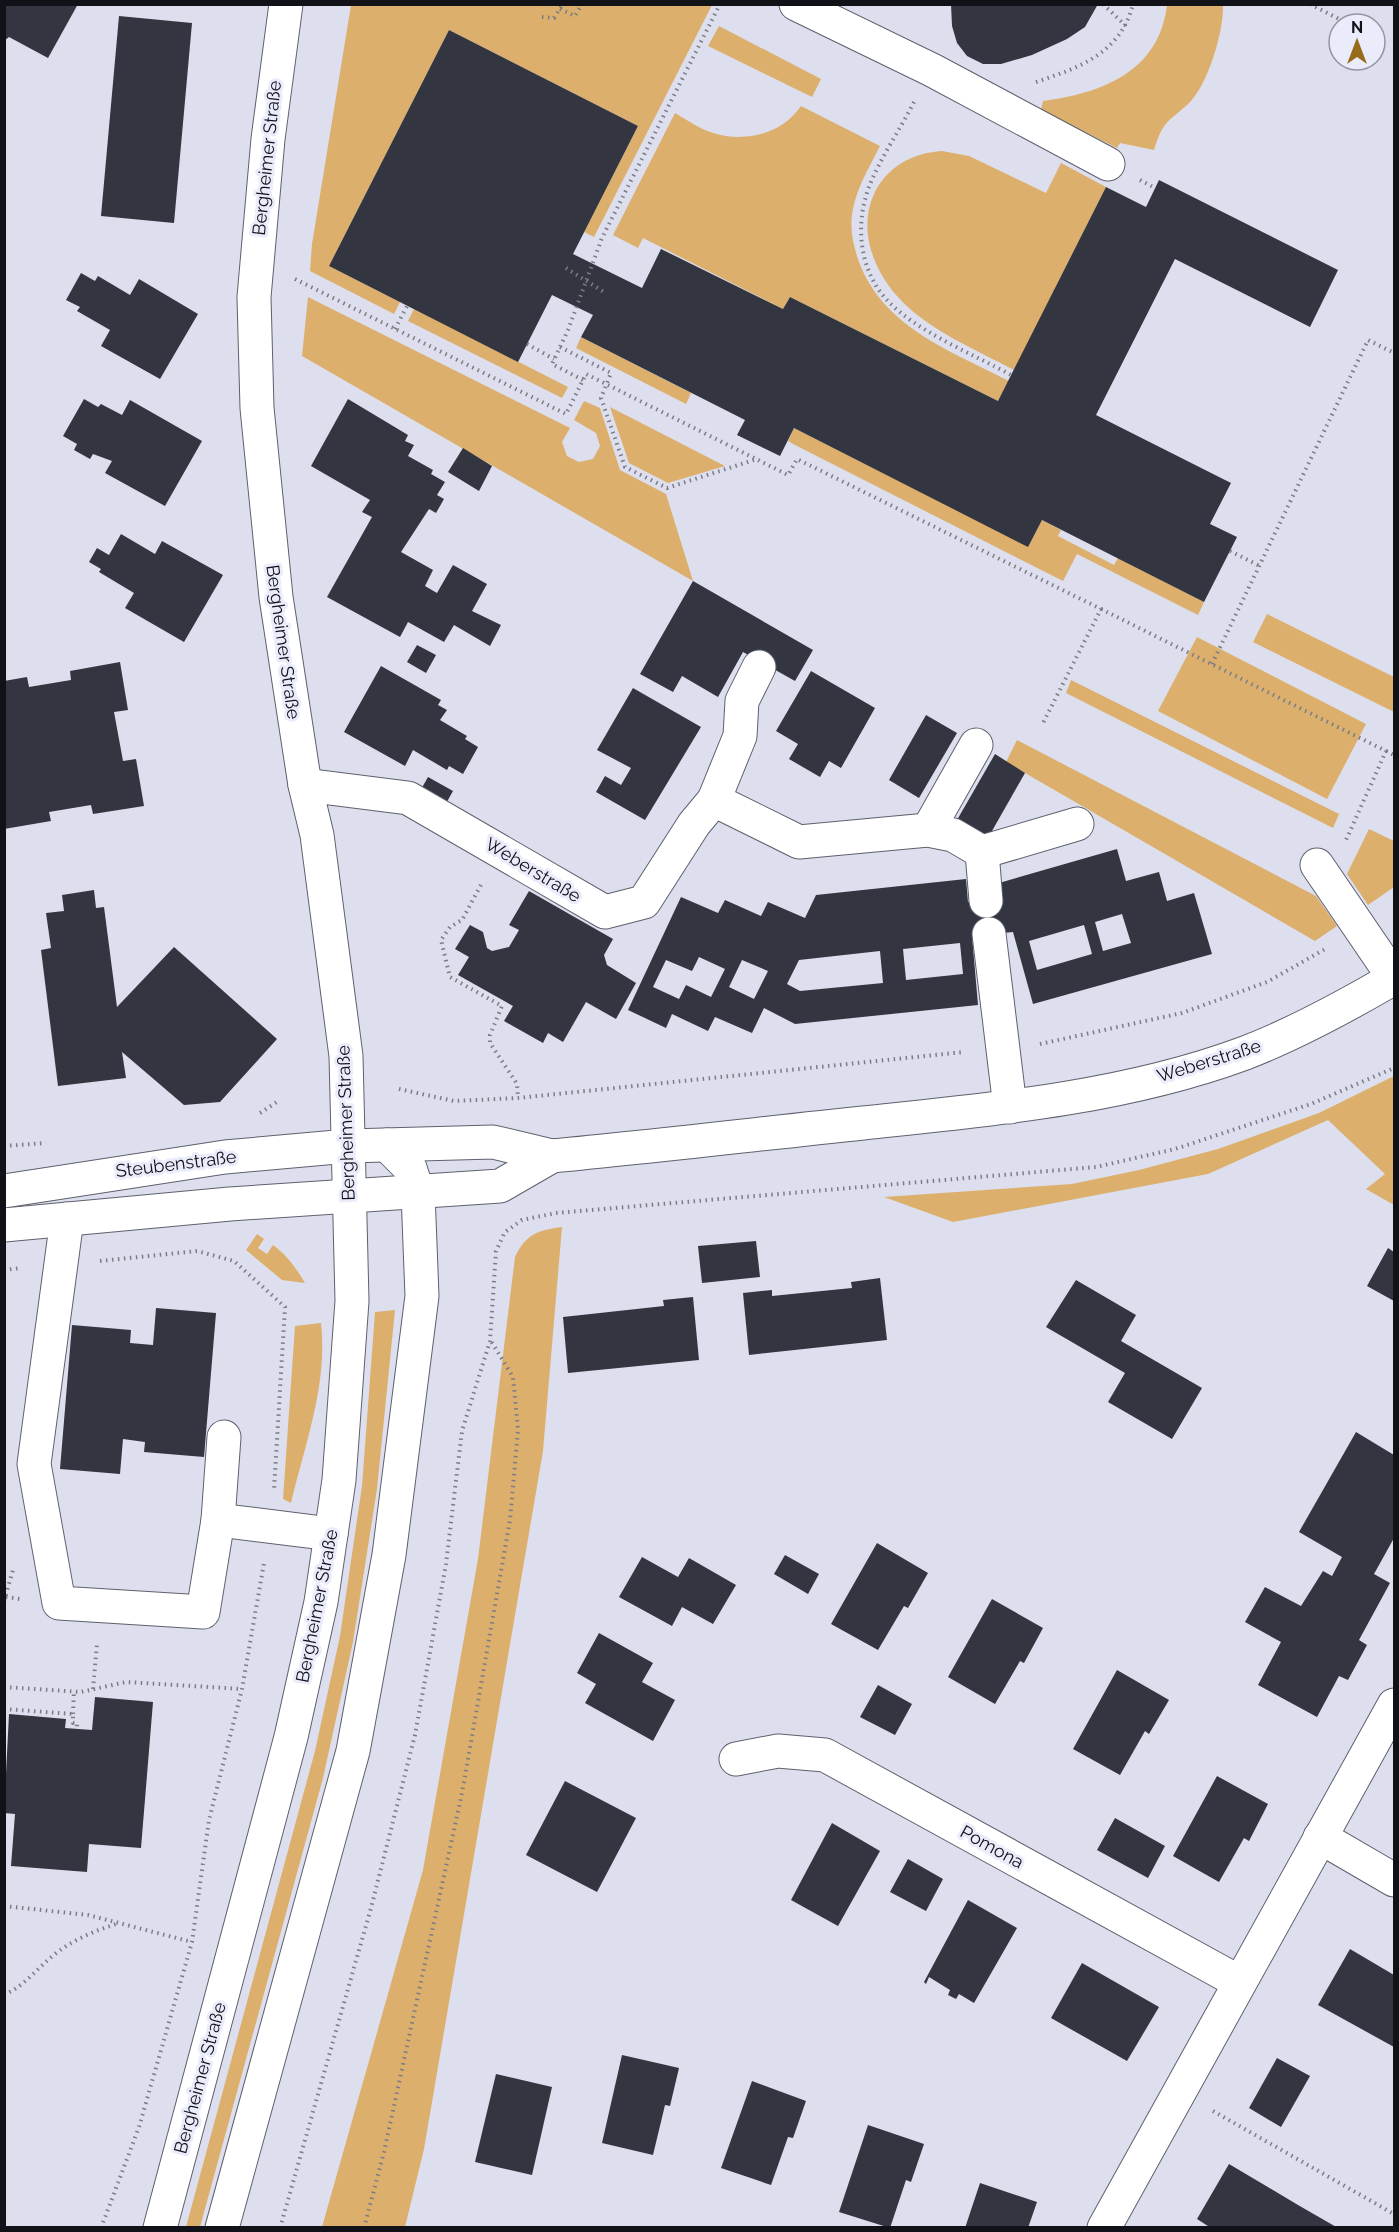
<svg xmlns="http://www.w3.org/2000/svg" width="1399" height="2232" font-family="Raleway,sans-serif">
<rect width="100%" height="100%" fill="#dddfee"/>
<!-- green -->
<g fill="#dcaf6c">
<path d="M 351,5 L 712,5 L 594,237 L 584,232 L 638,126 L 449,30 L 329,266 L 400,302 L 394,314 L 310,271 L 312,244 Z"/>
<path d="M 1167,5 L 1223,5 C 1224,30 1208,86 1188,104 C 1168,122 1163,121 1154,150 L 1120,143 L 1117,148 L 1041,110 L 1043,101 C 1102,93 1159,72 1167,5 Z"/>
<path d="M 719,26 L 821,79 L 812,97 L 708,46 Z"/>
<path d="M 801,106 L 880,146 C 870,166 857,187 853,209 C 849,227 853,245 859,262 C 884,328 951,351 1009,381 L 998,401 L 790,297 L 783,309 L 643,238 L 638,248 L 613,235 L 675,113 C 687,120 700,129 713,133 C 745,143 782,134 801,106 Z"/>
<path d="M 942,151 L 969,156 L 1046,193 L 1061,163 L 1106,187 L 1014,370 C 958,340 891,316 871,250 C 865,229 866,208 877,188 C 892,164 914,153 942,151 Z"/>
<path d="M 308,297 L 570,428 L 562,442 L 567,456 L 579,462 L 593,459 L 600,446 L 596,433 L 574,420 L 584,401 L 600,408 L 620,470 L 666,494 L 693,581 L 302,356 Z"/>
<path d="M 414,309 L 568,387 L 562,398 L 408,321 Z"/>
<path d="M 581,337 L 691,393 L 686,404 L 576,348 Z"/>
<path d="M 610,407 L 725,466 L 668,483 L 629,463 Z"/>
<path d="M 794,428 L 1028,546 L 1042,520 L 1061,530 L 1058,536 L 1114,565 L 1118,558 L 1204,602 L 1198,615 L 1077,554 L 1063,581 L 795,445 L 788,441 Z"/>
<path d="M 1267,614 L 1394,677 L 1394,712 L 1253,642 Z"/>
<path d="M 1197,637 L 1366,724 L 1327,799 L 1158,711 Z"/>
<path d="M 1071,680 L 1339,814 L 1333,828 L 1066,693 Z"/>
<path d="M 1017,740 L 1316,896 L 1337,926 L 1315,941 L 1006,762 Z"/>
<path d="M 1369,829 L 1394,841 L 1394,887 L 1368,905 L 1347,874 Z"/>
<path d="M 1394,1076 L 1394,1205 L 1366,1189 L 1385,1174 L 1328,1120 L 1208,1174 L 953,1222 L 884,1197 L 1072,1184 L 1139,1170 L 1218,1149 L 1319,1113 Z"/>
<path d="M 562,1227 L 543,1451 L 424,2149 L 405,2227 L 322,2227 L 423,1870 L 478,1559 L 515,1257 C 526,1234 538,1230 562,1227 Z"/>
<path d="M 257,1234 L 264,1239 L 258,1248 L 267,1254 L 273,1245 C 287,1255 296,1268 305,1283 L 282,1280 L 246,1250 Z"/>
<path d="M 395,1310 L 377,1489 L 353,1642 L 323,1778 L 200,2227 L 186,2227 L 315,1751 L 340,1636 L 362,1486 L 375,1312 Z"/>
<path d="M 321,1323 C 328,1384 305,1444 291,1503 L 283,1499 L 295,1326 Z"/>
</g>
<!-- building -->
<g fill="#333540" fill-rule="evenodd">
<path d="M 4,4 L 78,4 L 48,58 L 9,37 L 4,41 Z"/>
<path d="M 951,4 L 1098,4 L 1085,27 L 1067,39 L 1032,55 L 1001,64 L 983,64 L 967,56 L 957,43 L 952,26 Z"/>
<path d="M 119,16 L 192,23 L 174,223 L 101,216 Z"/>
<path d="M 449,30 L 638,126 L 573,254 L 642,288 L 661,249 L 783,309 L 790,297 L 998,401 L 1106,187 L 1146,207 L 1159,180 L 1338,270 L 1310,327 L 1175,259 L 1096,415 L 1231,483 L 1210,524 L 1237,537 L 1204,602 L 1042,520 L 1028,547 L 794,428 L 780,456 L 737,435 L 745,420 L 581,337 L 593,315 L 552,295 L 518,362 L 329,266 Z"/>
<path d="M 81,273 L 95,281 L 98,276 L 130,295 L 139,279 L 198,314 L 160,379 L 101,346 L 110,330 L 77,311 L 80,307 L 66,300 Z"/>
<path d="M 84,399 L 98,407 L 101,404 L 122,415 L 130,400 L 202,441 L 165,506 L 105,473 L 112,461 L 93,454 L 90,459 L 74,450 L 77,444 L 63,436 Z"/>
<path d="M 348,399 L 408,435 L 405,441 L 414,445 L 408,456 L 433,470 L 431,474 L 445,482 L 437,495 L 444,499 L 436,513 L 429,509 L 401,552 L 433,570 L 425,586 L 437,593 L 453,565 L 487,584 L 472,611 L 501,625 L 490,646 L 454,625 L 444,642 L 408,622 L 400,637 L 327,597 L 372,517 L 362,512 L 370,500 L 311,466 Z"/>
<path d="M 463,448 L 492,466 L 479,491 L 448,472 Z"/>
<path d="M 121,534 L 155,554 L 162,541 L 223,575 L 184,642 L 125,608 L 134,593 L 99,572 L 101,569 L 89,562 L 97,548 L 109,555 Z"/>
<path d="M 693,581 L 813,650 L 795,681 L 743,652 L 718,697 L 682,676 L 673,692 L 640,674 Z"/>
<path d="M 417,645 L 436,655 L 426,673 L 407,662 Z"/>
<path d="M 120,662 L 128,710 L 114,712 L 123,761 L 136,759 L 144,806 L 93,814 L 91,805 L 49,812 L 51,821 L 4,829 L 4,681 L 27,677 L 29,687 L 71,680 L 70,671 Z"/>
<path d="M 381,666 L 441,700 L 438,705 L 447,710 L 440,720 L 467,736 L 465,739 L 478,747 L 463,774 L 449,766 L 447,770 L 413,750 L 405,766 L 344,732 Z"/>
<path d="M 811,671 L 875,708 L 841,768 L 829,761 L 820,777 L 789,759 L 798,744 L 776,731 Z"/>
<path d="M 633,688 L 701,727 L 645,820 L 596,792 L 605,776 L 621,785 L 631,768 L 597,750 Z"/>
<path d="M 926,715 L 957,733 L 919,798 L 889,780 Z"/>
<path d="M 995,754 L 1025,773 L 988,838 L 957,820 Z"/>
<path d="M 428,777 L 453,791 L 444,807 L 419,793 Z"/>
<path d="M 1117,849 L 1126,881 L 1159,872 L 1167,901 L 1194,893 L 1212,954 L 1033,1004 L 1013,932 L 972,936 L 978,1005 L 795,1024 L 764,1008 L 752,1033 L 715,1017 L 708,1031 L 672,1014 L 666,1028 L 628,1010 L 681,897 L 718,913 L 725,900 L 761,916 L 768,902 L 805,918 L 816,895 L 966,879 L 968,902 L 1003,900 L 999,883 ZM 1122,914 L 1131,943 L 1103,951 L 1095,922 ZM 1084,925 L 1092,954 L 1037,970 L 1029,941 ZM 960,943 L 963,974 L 906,980 L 903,949 ZM 880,951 L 883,983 L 800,991 L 787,984 L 799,960 ZM 699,957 L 725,969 L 711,997 L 686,985 L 679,999 L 653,987 L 666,960 L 692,971 ZM 742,960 L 768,971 L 754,999 L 729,987 Z"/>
<path d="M 94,890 L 96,908 L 104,907 L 117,1007 L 174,947 L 277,1039 L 220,1102 L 184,1105 L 122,1052 L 126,1078 L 58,1086 L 41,950 L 51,948 L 46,913 L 64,911 L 62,895 Z"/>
<path d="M 529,891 L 613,939 L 604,955 L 607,965 L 636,983 L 616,1019 L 586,1002 L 563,1042 L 548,1033 L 543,1043 L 504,1021 L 513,1006 L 458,975 L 469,957 L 455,949 L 470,925 L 483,932 L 487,948 L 492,951 L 509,947 L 519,930 L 509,925 Z"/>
<path d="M 756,1241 L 760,1277 L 702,1283 L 698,1246 Z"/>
<path d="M 1388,1248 L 1394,1252 L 1394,1301 L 1367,1286 Z"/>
<path d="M 880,1278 L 887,1340 L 749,1355 L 743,1293 L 772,1290 L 772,1296 L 852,1288 L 851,1282 Z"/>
<path d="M 1076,1280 L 1136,1315 L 1121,1341 L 1202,1388 L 1172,1439 L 1108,1402 L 1125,1373 L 1046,1327 Z"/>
<path d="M 693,1297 L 699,1360 L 568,1373 L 563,1317 L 664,1306 L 663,1300 Z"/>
<path d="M 156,1308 L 216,1313 L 204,1457 L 144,1452 L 145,1442 L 123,1439 L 120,1474 L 60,1469 L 72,1325 L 131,1330 L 130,1343 L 153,1345 Z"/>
<path d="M 1356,1432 L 1394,1455 L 1394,1538 L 1374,1574 L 1390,1583 L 1359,1640 L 1367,1645 L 1348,1680 L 1339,1676 L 1317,1717 L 1258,1685 L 1281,1642 L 1245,1622 L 1265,1587 L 1301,1606 L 1323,1571 L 1332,1576 L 1342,1557 L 1299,1532 Z"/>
<path d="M 877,1543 L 928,1573 L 908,1608 L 904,1606 L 878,1650 L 831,1624 Z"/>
<path d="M 785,1555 L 819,1574 L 808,1594 L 774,1574 Z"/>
<path d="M 642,1557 L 678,1577 L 689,1558 L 736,1585 L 713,1624 L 682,1607 L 672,1626 L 619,1597 Z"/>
<path d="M 992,1599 L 1043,1628 L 1024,1663 L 1020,1661 L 995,1704 L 948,1677 Z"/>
<path d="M 599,1633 L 653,1663 L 642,1682 L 675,1700 L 653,1741 L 585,1703 L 596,1684 L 577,1673 Z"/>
<path d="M 1117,1670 L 1169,1700 L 1149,1734 L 1145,1731 L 1120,1775 L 1073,1749 Z"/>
<path d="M 878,1685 L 912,1704 L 895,1735 L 860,1717 Z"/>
<path d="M 95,1697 L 153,1702 L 141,1848 L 89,1844 L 87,1872 L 11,1866 L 15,1814 L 4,1813 L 9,1714 L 66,1719 L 65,1728 L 92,1730 Z"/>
<path d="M 1217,1776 L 1268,1804 L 1249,1841 L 1244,1838 L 1219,1882 L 1173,1856 Z"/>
<path d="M 565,1781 L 636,1818 L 597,1892 L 526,1855 Z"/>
<path d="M 1115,1818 L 1165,1846 L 1148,1878 L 1097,1850 Z"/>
<path d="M 832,1823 L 880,1851 L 838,1926 L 791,1900 Z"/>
<path d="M 908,1859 L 943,1879 L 926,1911 L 890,1892 Z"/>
<path d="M 968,1900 L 1017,1928 L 974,2003 L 959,1994 L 956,1999 L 948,1995 L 950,1990 L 929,1977 L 926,1984 L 924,1982 Z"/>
<path d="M 1350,1949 L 1394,1975 L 1394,2047 L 1318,2005 Z"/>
<path d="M 1082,1963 L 1159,2007 L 1127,2061 L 1051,2018 Z"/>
<path d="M 622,2055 L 679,2068 L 670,2106 L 665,2105 L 653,2155 L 602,2143 Z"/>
<path d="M 1277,2058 L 1310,2076 L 1281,2127 L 1249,2108 Z"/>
<path d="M 496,2074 L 552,2087 L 532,2175 L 475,2162 Z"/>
<path d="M 752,2081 L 806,2101 L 793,2138 L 788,2137 L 771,2185 L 721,2168 Z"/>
<path d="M 868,2125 L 924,2144 L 911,2182 L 906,2180 L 890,2228 L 839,2212 Z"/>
<path d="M 1229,2164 L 1298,2205 L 1338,2228 L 1211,2228 L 1197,2219 Z"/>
<path d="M 980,2183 L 1037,2202 L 1028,2228 L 965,2228 Z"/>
</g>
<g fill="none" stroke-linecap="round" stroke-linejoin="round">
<defs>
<g id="minor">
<path d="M 796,4 L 932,70 L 1108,164"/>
<path d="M 759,667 L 742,701 L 740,736 L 714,800 L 799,842 L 928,830 L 953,835 L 982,852 L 986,901"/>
<path d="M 305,785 L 408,798 L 605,912 L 644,902 L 694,824 L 714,800"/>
<path d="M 928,830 L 976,745"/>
<path d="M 982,852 L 1077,824"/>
<path d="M 1317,865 L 1394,978"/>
<path d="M 989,934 L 1010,1107"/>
<path d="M 67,1219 L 34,1464 L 59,1603 L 203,1612 L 218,1520 L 224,1437"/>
<path d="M 218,1520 L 331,1534"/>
<path d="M 736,1759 L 778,1751 L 825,1755 L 1239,1982"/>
<path d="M 1320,1837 L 1394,1880"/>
<path d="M 1104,2228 L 1394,1705"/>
</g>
<g id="major">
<path d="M 4,1191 L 225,1157 L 348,1146 L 493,1142 L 552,1156 C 656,1146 759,1134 863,1123 C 989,1110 1124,1098 1245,1053 C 1297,1033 1346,1006 1394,978"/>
<path d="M 4,1225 L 230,1204 L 500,1186 L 552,1156"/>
<path d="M 160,2228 L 291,1737 L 321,1602 L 339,1480 L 352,1301 L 346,1056 L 317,835 L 305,785 L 276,597 L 257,408 L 254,297 L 268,139 L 286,4"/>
<path d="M 222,2228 L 353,1751 L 389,1555 L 422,1296 L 418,1193 L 410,1168 L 387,1145"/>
</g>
</defs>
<!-- minor casing -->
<use href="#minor" stroke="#5e606d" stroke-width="35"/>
<!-- major casing -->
<use href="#major" stroke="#5e606d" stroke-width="35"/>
<!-- path -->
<g stroke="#7b7c86" stroke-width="4" stroke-dasharray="1.5 4.5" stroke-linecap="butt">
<path d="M 1103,4 L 1126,26"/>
<path d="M 1310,4 L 1343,21"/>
<path d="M 560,9 L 575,16 L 582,4"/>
<path d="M 542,17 L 554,18 L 563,4"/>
<path d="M 1036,82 C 1079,68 1121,53 1133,4"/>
<path d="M 914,102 C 900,130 880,158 869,187 C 855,224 859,269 886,299 C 915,331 973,354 1011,375"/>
<path d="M 1140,180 L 1155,188"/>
<path d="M 566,268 L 604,292"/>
<path d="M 295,279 L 566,414 L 586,374 L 788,475 L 797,459 L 1101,609 L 1042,725"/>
<path d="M 395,329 L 407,306"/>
<path d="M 527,344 L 554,359"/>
<path d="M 560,347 L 611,373 L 601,398 L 625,467 L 667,488 L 757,459"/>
<path d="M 583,380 L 552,364 L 568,330 L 602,238 L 720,4"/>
<path d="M 1230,551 L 1260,566"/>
<path d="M 1101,609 L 1386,751 L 1346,840"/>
<path d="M 1212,664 L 1368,340 L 1394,353"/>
<path d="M 1386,751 L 1394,755"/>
<path d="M 481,885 L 462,920 L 450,927 L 441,940 L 450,977 L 502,1006 L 490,1035 L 490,1043 L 517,1084 L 518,1097"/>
<path d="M 1040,1044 L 1182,1013 L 1267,982 L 1327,948"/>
<path d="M 399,1089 L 454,1101 L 518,1098 L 964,1052"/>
<path d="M 260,1113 L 280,1100"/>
<path d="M 4,1146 L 46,1143"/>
<path d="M 100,1261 L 197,1251 L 234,1261 L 285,1307 L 274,1490"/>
<path d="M 4,1270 L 21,1268"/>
<path d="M 6,1597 L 20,1599"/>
<path d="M 4,1601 L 13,1570"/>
<path d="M 4,1687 L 81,1692 L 126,1682 L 242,1689"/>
<path d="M 93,1689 L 97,1644"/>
<path d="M 4,1709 L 73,1714 L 73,1723 L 77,1723 L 77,1729"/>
<path d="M 73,1714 L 74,1691"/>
<path d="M 4,1906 L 88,1915 L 192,1942"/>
<path d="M 4,1995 C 26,1985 37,1968 55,1954 C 74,1939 97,1930 119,1923"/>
<path d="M 1213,2111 L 1394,2214"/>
<path d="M 101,2228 L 139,2127 L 192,1942 L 209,1820 L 242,1689 L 264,1563"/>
<path d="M 280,2228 L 371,1908 L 415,1735 L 446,1564 L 462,1431 L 490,1341 L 496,1251 L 505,1232 L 522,1220 L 556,1213 L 1096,1167 L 1175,1149 L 1311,1104 L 1394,1068"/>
<path d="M 364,2228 L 384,2152 L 462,1793 L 510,1520 L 518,1430 L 513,1377 L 491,1341"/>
</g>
<!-- minor -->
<use href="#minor" stroke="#fff" stroke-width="33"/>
<!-- major -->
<use href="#major" stroke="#fff" stroke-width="33"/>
</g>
<g text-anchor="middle" stroke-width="6" stroke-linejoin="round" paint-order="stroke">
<!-- street labels -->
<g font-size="18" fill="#111217" stroke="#eaecfc">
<text transform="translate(267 158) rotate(-84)" y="6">Bergheimer Straße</text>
<text transform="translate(283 642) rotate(82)" y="6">Bergheimer Straße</text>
<text transform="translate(533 870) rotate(31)" y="6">Weberstraße</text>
<text transform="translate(1209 1061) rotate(-17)" y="6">Weberstraße</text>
<text transform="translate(346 1123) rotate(-92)" y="6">Bergheimer Straße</text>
<text transform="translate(176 1164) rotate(-7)" y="6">Steubenstraße</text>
<text transform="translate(317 1606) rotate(-79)" y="6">Bergheimer Straße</text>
<text transform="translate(992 1847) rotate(29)" y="6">Pomona</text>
<text transform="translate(200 2078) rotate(-75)" y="6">Bergheimer Straße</text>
</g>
</g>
<!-- border -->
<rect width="1399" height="2232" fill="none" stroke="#111217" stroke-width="12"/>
<!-- north arrow -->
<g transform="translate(1357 42)"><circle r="28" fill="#eaecfc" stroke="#9395a0" stroke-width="1.5"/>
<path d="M0-4.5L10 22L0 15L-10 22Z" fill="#976b19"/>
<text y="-9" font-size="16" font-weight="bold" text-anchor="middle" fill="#111217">N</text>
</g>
</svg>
